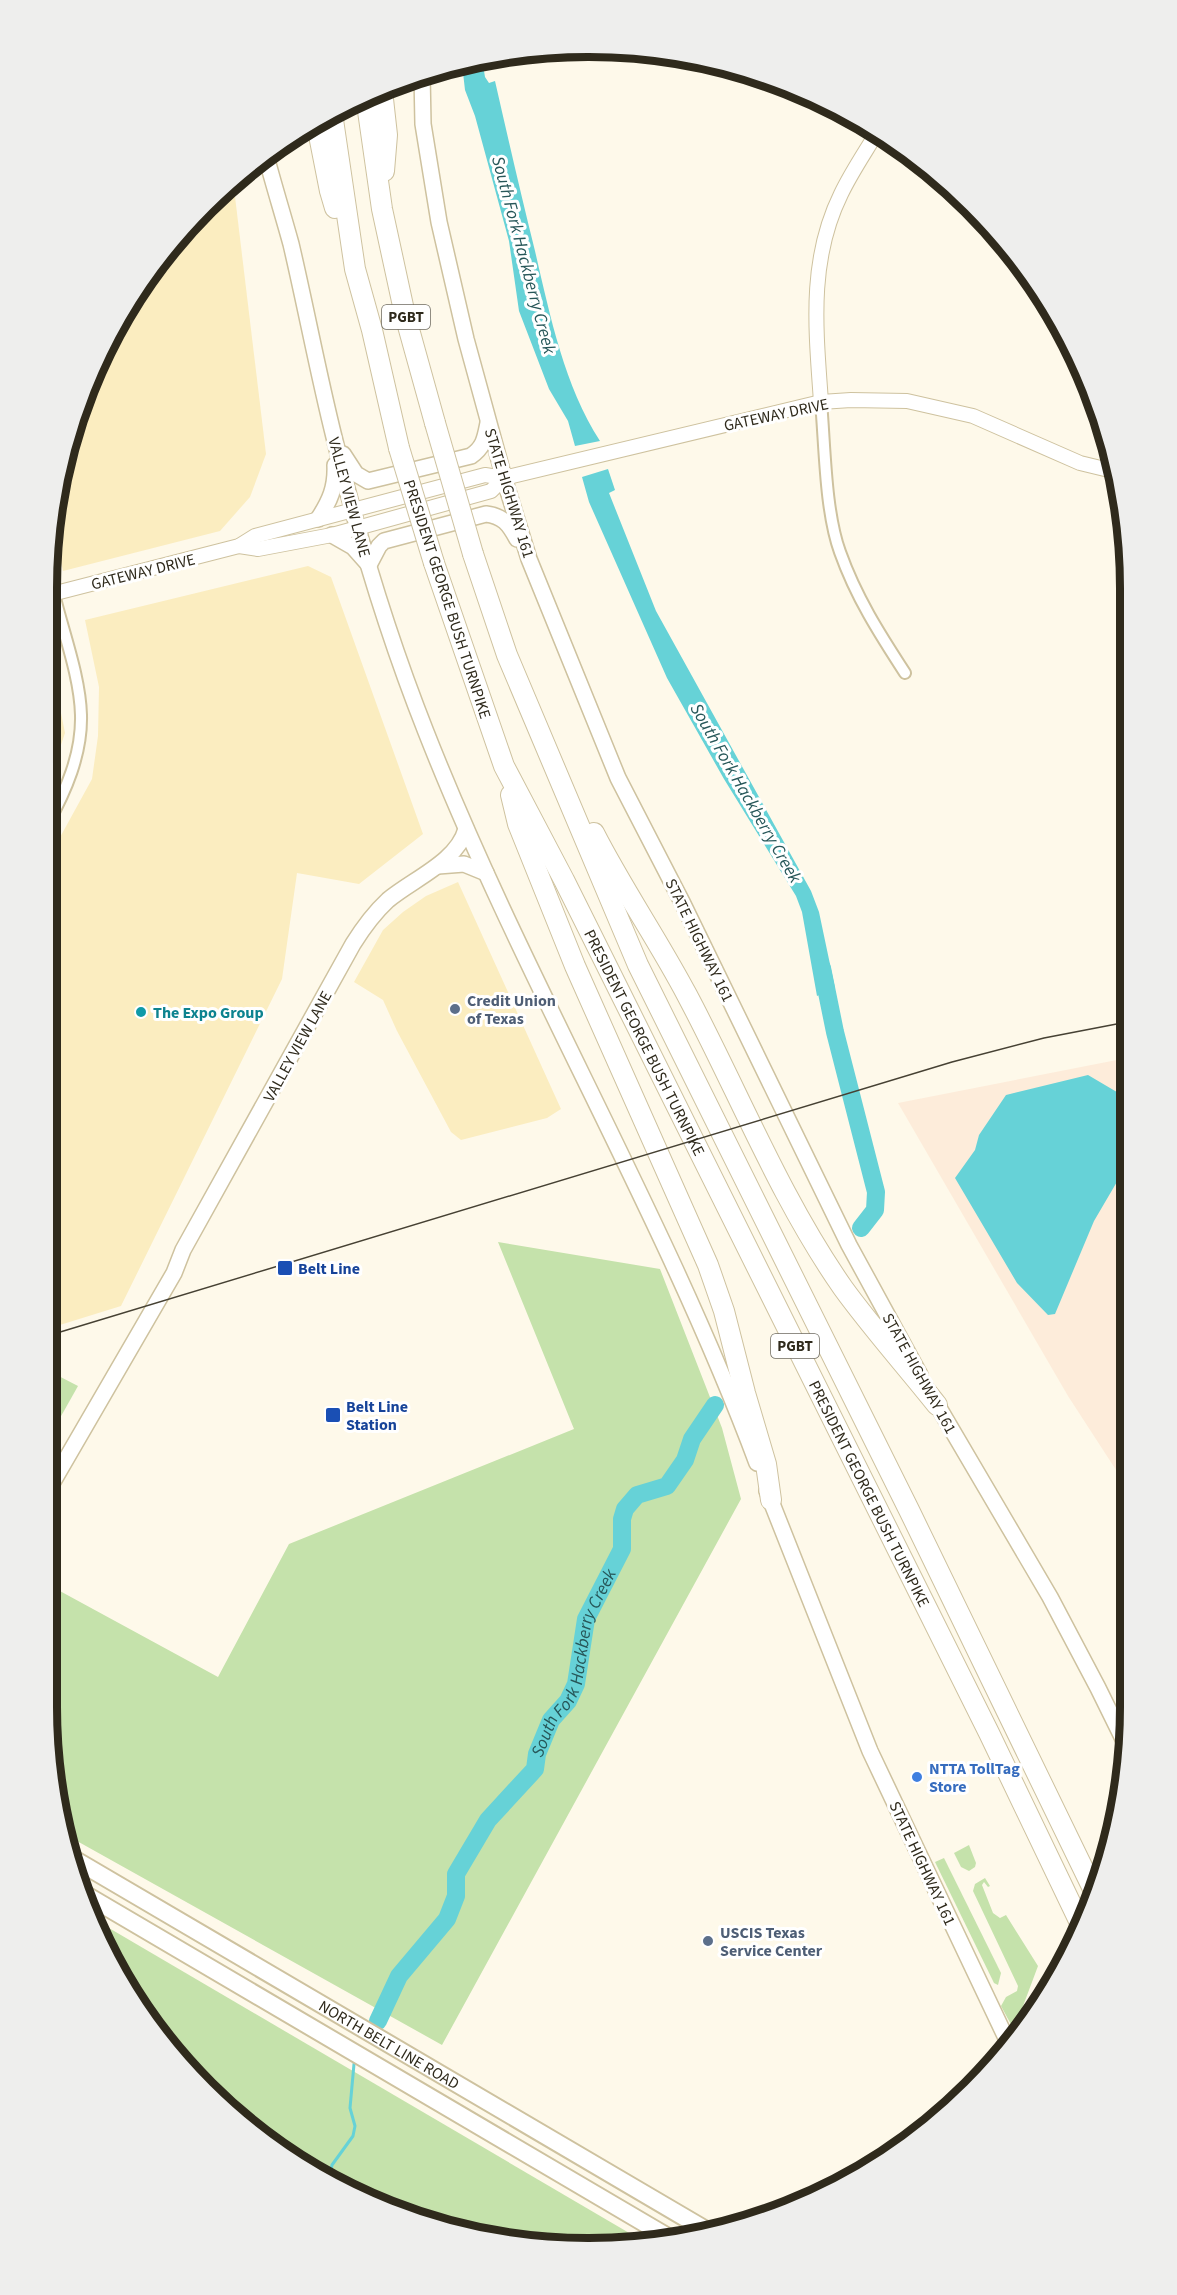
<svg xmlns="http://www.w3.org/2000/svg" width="1177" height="2295" font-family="'Source Sans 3',sans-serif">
<rect width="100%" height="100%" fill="#fef9ea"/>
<!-- built -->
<g fill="#fbedc0">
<path d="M 233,180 L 266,454 L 250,497 L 220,531 L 63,571 L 52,526 L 65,449 L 102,349 L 158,259 Z"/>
<path d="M 308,566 L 331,577 L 423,834 L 359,884 L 297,873 L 282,979 L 121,1306 L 47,1329 L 47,861 L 92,779 L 98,736 L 99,687 L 85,620 Z"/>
<path d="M 48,648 L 65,733 L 47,787 Z"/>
<path d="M 458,882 L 561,1109 L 547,1118 L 461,1140 L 451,1132 L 397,1031 L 383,1000 L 354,982 L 383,930 L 403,912 L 426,896 Z"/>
</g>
<!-- industrial -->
<path fill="#fdecda" d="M 1127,1058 L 1129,1490 L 1068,1396 L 898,1103 Z"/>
<!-- green -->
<g fill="#c5e2ab">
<path d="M 498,1242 L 660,1269 L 722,1428 L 741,1499 L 442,2045 L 68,1836 L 47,1706 L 47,1584 L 218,1677 L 289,1544 L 574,1429 Z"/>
<path d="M 47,1370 L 78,1386 L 47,1441 Z"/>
<path d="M 969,1845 L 976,1863 L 975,1867 L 969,1871 L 961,1867 L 954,1853 Z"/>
<path d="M 944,1858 L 1001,1973 L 998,1985 L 994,1983 L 935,1862 Z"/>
<path d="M 985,1878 L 990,1886 L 988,1887 L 984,1882 L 982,1885 L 993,1913 L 1000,1918 L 1006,1915 L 1038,1966 L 1014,2030 L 1001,2006 L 1006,1997 L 1017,1991 L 1018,1986 L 973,1891 L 975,1884 Z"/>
<path d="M 97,1921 L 648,2244 L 482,2238 L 317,2176 L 231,2114 L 159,2037 Z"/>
</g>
<!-- water -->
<g fill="#66d2d7">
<path d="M 482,59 L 485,77 L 489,83 L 495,81 C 508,138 521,195 535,251 C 550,315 564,385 600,441 L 575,446 L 568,421 L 549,389 L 519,311 L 509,241 L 475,116 L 465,90 L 462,64 Z"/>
<path d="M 608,469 L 615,490 L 609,493 L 656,611 L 811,891 L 819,912 L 835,988 L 817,996 L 802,912 L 796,896 L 724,779 L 667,678 L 589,502 L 582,477 Z"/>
<path d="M 1088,1075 L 1127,1098 L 1128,1163 L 1094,1221 L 1055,1314 L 1048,1315 L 1017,1283 L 955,1178 L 975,1150 L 979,1135 L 1006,1095 Z"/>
</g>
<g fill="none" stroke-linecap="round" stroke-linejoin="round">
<!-- stream -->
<path stroke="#66d2d7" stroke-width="3" d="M 329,2180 L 332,2165 L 353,2136 L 355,2126 L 350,2108 L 354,2064"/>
<!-- river -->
<g stroke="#66d2d7" stroke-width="18">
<path d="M 822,968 L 835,1032 L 876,1192 L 875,1210 L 861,1228"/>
<path id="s1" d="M 378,2021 L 399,1976 L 447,1919 L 456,1896 L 456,1874 L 488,1820 L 535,1769 L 537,1754 L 551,1720 L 568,1701 L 576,1684 L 586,1619 L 622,1549 L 622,1519 L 625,1509 L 637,1495 L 667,1486 L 685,1460 L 692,1439 L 715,1405"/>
</g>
<defs>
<g id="minor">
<path d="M 821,402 C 825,446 825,511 840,552 C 856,597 879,633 905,673"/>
<path d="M 47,825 C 66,791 82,754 81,715 C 80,676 63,632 54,594"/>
</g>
<g id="tertiary">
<path d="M 821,402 C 816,330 808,261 841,194 C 851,173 864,154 876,134"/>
<path d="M 239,546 L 258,549 L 332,535 L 491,491 L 504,478"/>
<path d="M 48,566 L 54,594"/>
<path d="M 48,595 L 239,546 L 255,536 L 485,475 L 504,478 L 821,402 L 851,400 L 907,401 L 973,416 L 1080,463 L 1113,471"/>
</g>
<g id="secondary">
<path d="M 422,74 L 423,124 L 439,222 L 466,339 L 504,478 L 529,559 L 618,778 L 683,904 L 849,1245 L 920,1375"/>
<path d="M 266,156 C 274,186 283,215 291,244 C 306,308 318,373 334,437 C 358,537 388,636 426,732 C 524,981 663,1212 757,1463"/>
<path d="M 343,454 L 356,474 L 368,481 L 471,456 C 484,447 485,438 488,423"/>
<path d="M 318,519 C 330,501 336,487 335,465"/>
<path d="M 332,535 L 353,547 L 369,565 L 379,546 L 384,541 L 486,514 C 503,516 509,524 517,539"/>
<path d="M 438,866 L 464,864 L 486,873"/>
<path d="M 932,1396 L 1050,1597 L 1098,1688 L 1128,1749"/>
<path d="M 767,1491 L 870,1751 L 1007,2040"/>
<path d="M 47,1492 L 174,1273 L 183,1250 L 353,944 C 363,928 374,913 388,900 C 413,879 457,862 466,829"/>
</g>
<g id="primary">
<path id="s2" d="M 72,1858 L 706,2230"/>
<path d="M 81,1892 L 673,2240"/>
</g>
<g id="motorway">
<path d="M 382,90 L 387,135 L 384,171"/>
<path d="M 366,97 L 382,209 L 405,315 L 435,423"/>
<path d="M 332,113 L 355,269 L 372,330 L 399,448"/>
<path d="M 316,120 L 330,191 L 335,208"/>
<path d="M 473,554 L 507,655 L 638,965 L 909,1510 L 1095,1893"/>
<path id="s3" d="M 434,563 L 504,766 L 564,880 L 989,1733 L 1082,1927"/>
<path d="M 511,795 L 518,824 L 575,966 L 708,1265 L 724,1311 L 745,1393 L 766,1464 L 771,1500"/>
<path d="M 594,833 C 622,888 658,940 687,995 C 738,1091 780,1198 843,1288 C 872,1328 906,1366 937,1405"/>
</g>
</defs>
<!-- minor casing -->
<use href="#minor" stroke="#cec29f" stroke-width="14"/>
<!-- tertiary casing -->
<use href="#tertiary" stroke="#cec29f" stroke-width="16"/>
<!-- secondary casing -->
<use href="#secondary" stroke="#cec29f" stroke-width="18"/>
<!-- primary casing -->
<use href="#primary" stroke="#cec29f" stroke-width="20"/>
<!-- motorway casing -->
<use href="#motorway" stroke="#cec29f" stroke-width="22"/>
<!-- minor -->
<use href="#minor" stroke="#fff" stroke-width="10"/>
<!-- tertiary -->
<use href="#tertiary" stroke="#fff" stroke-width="14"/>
<!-- secondary -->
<use href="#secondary" stroke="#fff" stroke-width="15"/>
<!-- primary -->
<use href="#primary" stroke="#fff" stroke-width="16"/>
<!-- motorway -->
<use href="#motorway" stroke="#fff" stroke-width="20"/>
<!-- tram -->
<path stroke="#464133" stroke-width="1.5" d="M 47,1336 L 952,1062 L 1044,1038 L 1127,1022"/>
<defs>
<g id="motorway-bridge">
<path d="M 435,423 L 473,554"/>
<path d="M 399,448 L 434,563"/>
</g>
</defs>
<!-- motorway-bridge casing -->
<use href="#motorway-bridge" stroke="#cec29f" stroke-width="22" stroke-linecap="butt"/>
<!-- motorway-bridge -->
<use href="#motorway-bridge" stroke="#fff" stroke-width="20"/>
</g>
<!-- markers -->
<g fill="#5c6f8a" stroke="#fff" stroke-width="2">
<circle cx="455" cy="1009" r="6"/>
<circle cx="708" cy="1941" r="6"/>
</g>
<circle fill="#0f9aa8" stroke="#fff" stroke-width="2" cx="141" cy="1012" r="6"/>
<g fill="#1a4fb4" stroke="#fff" stroke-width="2">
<rect x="277" y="1260" width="16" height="16" rx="3"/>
<rect x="325" y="1407" width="16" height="16" rx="3"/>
</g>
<circle fill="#3f7fe0" stroke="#fff" stroke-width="2" cx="917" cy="1777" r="6"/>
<g text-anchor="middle" stroke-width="6" stroke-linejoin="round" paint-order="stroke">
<!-- shield labels -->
<g fill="#fff" stroke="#6d6a60" stroke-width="1.5">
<rect x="382" y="305" width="48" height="24" rx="4.5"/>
<rect x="771" y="1334" width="48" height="24" rx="4.5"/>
</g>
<g font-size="15" font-weight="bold" fill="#2f2a1c">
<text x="406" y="322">PGBT</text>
<text x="795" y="1351">PGBT</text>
</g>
<!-- street labels -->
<g font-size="16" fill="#2f2a1c" stroke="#fff">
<text transform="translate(776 414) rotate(-12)" y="6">GATEWAY DRIVE</text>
<text transform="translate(510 493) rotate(73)" y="6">STATE HIGHWAY 161</text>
<text transform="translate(350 497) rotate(75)" y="6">VALLEY VIEW LANE</text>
<text transform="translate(143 571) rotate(-14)" y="6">GATEWAY DRIVE</text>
<text transform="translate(448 599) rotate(72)" y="6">PRESIDENT GEORGE BUSH TURNPIKE</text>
<text transform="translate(700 940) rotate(64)" y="6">STATE HIGHWAY 161</text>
<text dy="6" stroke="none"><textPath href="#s3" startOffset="525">PRESIDENT GEORGE BUSH TURNPIKE</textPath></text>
<text transform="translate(297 1046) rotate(-61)" y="6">VALLEY VIEW LANE</text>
<text transform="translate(920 1373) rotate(61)" y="6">STATE HIGHWAY 161</text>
<text dy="6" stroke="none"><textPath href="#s3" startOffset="1029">PRESIDENT GEORGE BUSH TURNPIKE</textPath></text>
<text transform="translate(923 1863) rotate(65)" y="6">STATE HIGHWAY 161</text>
<text dy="6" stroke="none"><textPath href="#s2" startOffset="368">NORTH BELT LINE ROAD</textPath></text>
</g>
<!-- service labels -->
<g font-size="16" font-weight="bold" fill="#4e5e75" stroke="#fff" text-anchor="start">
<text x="467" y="1006">Credit Union<tspan x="467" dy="18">of Texas</tspan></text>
<text x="720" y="1938">USCIS Texas<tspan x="720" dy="18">Service Center</tspan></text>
</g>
<!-- culture labels -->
<g font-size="16" font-weight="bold" fill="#0d838f" stroke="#fff" text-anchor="start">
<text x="153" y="1018">The Expo Group</text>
</g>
<!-- transit labels -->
<g font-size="16" font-weight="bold" fill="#164399" stroke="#fff" text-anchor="start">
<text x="298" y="1274">Belt Line</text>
<text x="346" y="1412">Belt Line<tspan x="346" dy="18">Station</tspan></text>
</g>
<!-- shop labels -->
<g font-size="16" font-weight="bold" fill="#366cbe" stroke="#fff" text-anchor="start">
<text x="929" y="1774">NTTA TollTag<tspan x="929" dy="18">Store</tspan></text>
</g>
<!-- water labels -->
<g font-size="18" font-style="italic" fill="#275759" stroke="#fff">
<text transform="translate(524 255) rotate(75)" y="6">South Fork Hackberry Creek</text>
<text transform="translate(746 793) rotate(60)" y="6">South Fork Hackberry Creek</text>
<text dy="6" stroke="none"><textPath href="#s1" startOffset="418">South Fork Hackberry Creek</textPath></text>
</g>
</g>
<!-- crop -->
<path d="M0 0H1177V2295H0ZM588 57H589A531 531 0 0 1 1120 588V1707A531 531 0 0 1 589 2238H588A531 531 0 0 1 57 1707V588A531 531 0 0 1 588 57Z" fill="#eeeeed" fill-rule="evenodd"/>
<path fill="none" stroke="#2f2a1c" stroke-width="8" d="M588 57H589A531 531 0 0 1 1120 588V1707A531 531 0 0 1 589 2238H588A531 531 0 0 1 57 1707V588A531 531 0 0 1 588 57Z"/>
</svg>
